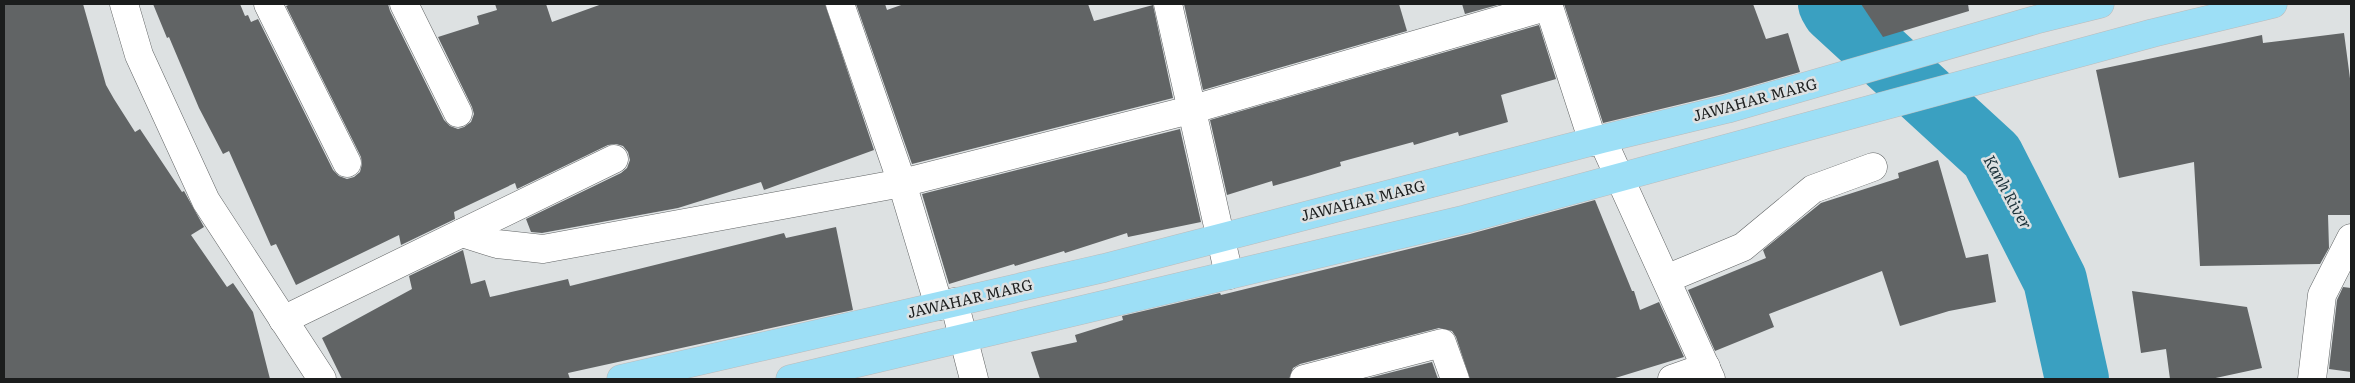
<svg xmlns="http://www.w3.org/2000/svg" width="2355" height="383" font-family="Literata,serif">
<rect width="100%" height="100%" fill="#dde1e2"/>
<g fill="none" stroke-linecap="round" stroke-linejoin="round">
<!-- river -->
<path stroke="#3aa0c1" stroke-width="64" d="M 1830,4 L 1834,11 L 1992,156 L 2055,280 L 2077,379"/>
</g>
<!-- building -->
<g fill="#616465">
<path d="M 4,4 L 83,4 L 106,85 L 114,99 L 135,132 L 140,129 L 182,192 L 184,191 L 204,227 L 191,235 L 227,287 L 233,283 L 253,312 L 270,379 L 4,379 Z"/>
<path d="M 153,4 L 240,4 L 245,16 L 248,15 L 251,22 L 258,19 L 333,170 L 339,176 L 347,179 L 354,177 L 360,172 L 362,164 L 361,157 L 286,6 L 291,4 L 388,4 L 390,11 L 444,120 L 450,126 L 458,129 L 464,127 L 471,122 L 474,114 L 472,107 L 438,37 L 479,24 L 477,16 L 497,10 L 495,4 L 546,4 L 552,22 L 602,4 L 825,4 L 874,150 L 764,190 L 761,182 L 678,208 L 542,233 L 531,232 L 526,219 L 621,173 L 627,168 L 630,160 L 628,152 L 623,146 L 616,144 L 608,145 L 517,189 L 515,183 L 454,212 L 455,219 L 401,245 L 399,235 L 296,285 L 276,244 L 271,246 L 229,151 L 223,154 L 199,108 L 169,37 L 167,38 Z"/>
<path d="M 856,4 L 885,4 L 887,10 L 904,4 L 1088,4 L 1094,21 L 1153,5 L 1173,98 L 912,164 Z"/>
<path d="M 1184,4 L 1399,4 L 1407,31 L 1203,90 Z"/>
<path d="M 1462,4 L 1501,4 L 1465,14 Z"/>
<path d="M 1564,4 L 1753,4 L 1766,39 L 1788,33 L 1800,72 L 1723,94 L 1603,123 Z"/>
<path d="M 1861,4 L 1968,4 L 1969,11 L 1883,37 Z"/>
<path d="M 1539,25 L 1556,79 L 1501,95 L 1508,122 L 1459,136 L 1458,132 L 1414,145 L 1413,142 L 1340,162 L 1341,166 L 1308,176 L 1273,186 L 1272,181 L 1227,195 L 1210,120 Z"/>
<path d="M 2344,33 L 2351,86 L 2350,215 L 2328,215 L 2329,248 L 2320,264 L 2200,266 L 2194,162 L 2119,178 L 2096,70 L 2262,35 L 2263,43 Z"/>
<path d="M 1180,129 L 1201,222 L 1128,237 L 1127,233 L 1065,253 L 1064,251 L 1015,266 L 1014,264 L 949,284 L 922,194 Z"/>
<path d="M 1938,160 L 1966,258 L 1988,254 L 1996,302 L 1949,311 L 1900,326 L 1882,271 L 1769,314 L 1774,327 L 1715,351 L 1688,290 L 1766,258 L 1763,250 L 1821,203 L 1899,178 L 1898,173 Z"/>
<path d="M 1595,200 L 1632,291 L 1634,291 L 1640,310 L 1659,302 L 1684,357 L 1612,379 L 1470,379 L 1456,337 L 1452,331 L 1439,328 L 1300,364 L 1293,368 L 1289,379 L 1040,379 L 1031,352 L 1077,342 L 1075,335 L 1123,320 L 1122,316 L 1220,293 L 1221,295 L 1470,234 Z"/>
<path d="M 836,227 L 853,310 L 568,373 L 570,379 L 342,379 L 322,338 L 412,289 L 409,276 L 463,250 L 471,284 L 485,280 L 490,297 L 568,279 L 570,286 L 784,233 L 786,238 Z"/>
<path d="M 2343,287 L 2351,288 L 2351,372 L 2329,369 L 2337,300 Z"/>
<path d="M 2132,291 L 2247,307 L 2262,368 L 2211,379 L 2170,379 L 2166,349 L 2141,353 Z"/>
<path d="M 1432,362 L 1438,379 L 1365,379 Z"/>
</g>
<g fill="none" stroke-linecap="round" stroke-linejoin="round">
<defs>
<g id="minor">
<path d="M 124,4 L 139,55 L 206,201 L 322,379"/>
<path d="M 268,4 L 347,163"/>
<path d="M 404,4 L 458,113"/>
<path d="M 840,4 L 902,183 L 939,306"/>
<path d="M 1168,4 L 1229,275"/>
<path d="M 1548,4 L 1593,142"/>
<path d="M 1602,139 L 1711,379"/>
<path d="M 462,233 L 497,244 L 543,249 L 902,183 L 1190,110 L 1549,6"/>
<path d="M 1666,279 L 1743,247 L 1813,189 L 1873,167"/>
<path d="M 954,302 L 974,379"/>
<path d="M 283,320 L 614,159"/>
<path d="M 1304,379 L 1442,343 L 1455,379"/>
<path d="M 1672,379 L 1706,367"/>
<path d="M 2312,379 L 2322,295 L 2351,238"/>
</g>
<g id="major">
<path d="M 621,379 L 1104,268 L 1602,139 L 1727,109 L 2035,20 L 2100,4"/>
<path d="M 790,379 L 1466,219 L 2153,33 L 2273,4"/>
</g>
</defs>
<!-- minor casing -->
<use href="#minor" stroke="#616465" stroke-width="29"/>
<!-- major casing -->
<use href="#major" stroke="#bbb" stroke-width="29"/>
<!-- minor -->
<use href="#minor" stroke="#fff" stroke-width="28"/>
<!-- major -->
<use href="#major" stroke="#9ddff6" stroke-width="28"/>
</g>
<g text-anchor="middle" stroke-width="5" stroke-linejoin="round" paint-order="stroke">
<!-- street labels -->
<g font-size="15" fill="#1b1d1d" stroke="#dde1e2">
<text transform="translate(1755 100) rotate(-15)" y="5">JAWAHAR MARG</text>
<text transform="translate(1363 201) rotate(-14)" y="5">JAWAHAR MARG</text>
<text transform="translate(970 299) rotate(-13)" y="5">JAWAHAR MARG</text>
</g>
<!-- water labels -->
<g font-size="16" font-style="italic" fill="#1a3139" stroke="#dde1e2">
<text transform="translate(2008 192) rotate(61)" y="6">Kanh River</text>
</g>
</g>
<!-- border -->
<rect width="2355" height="383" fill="none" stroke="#1b1d1d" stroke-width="10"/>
</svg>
